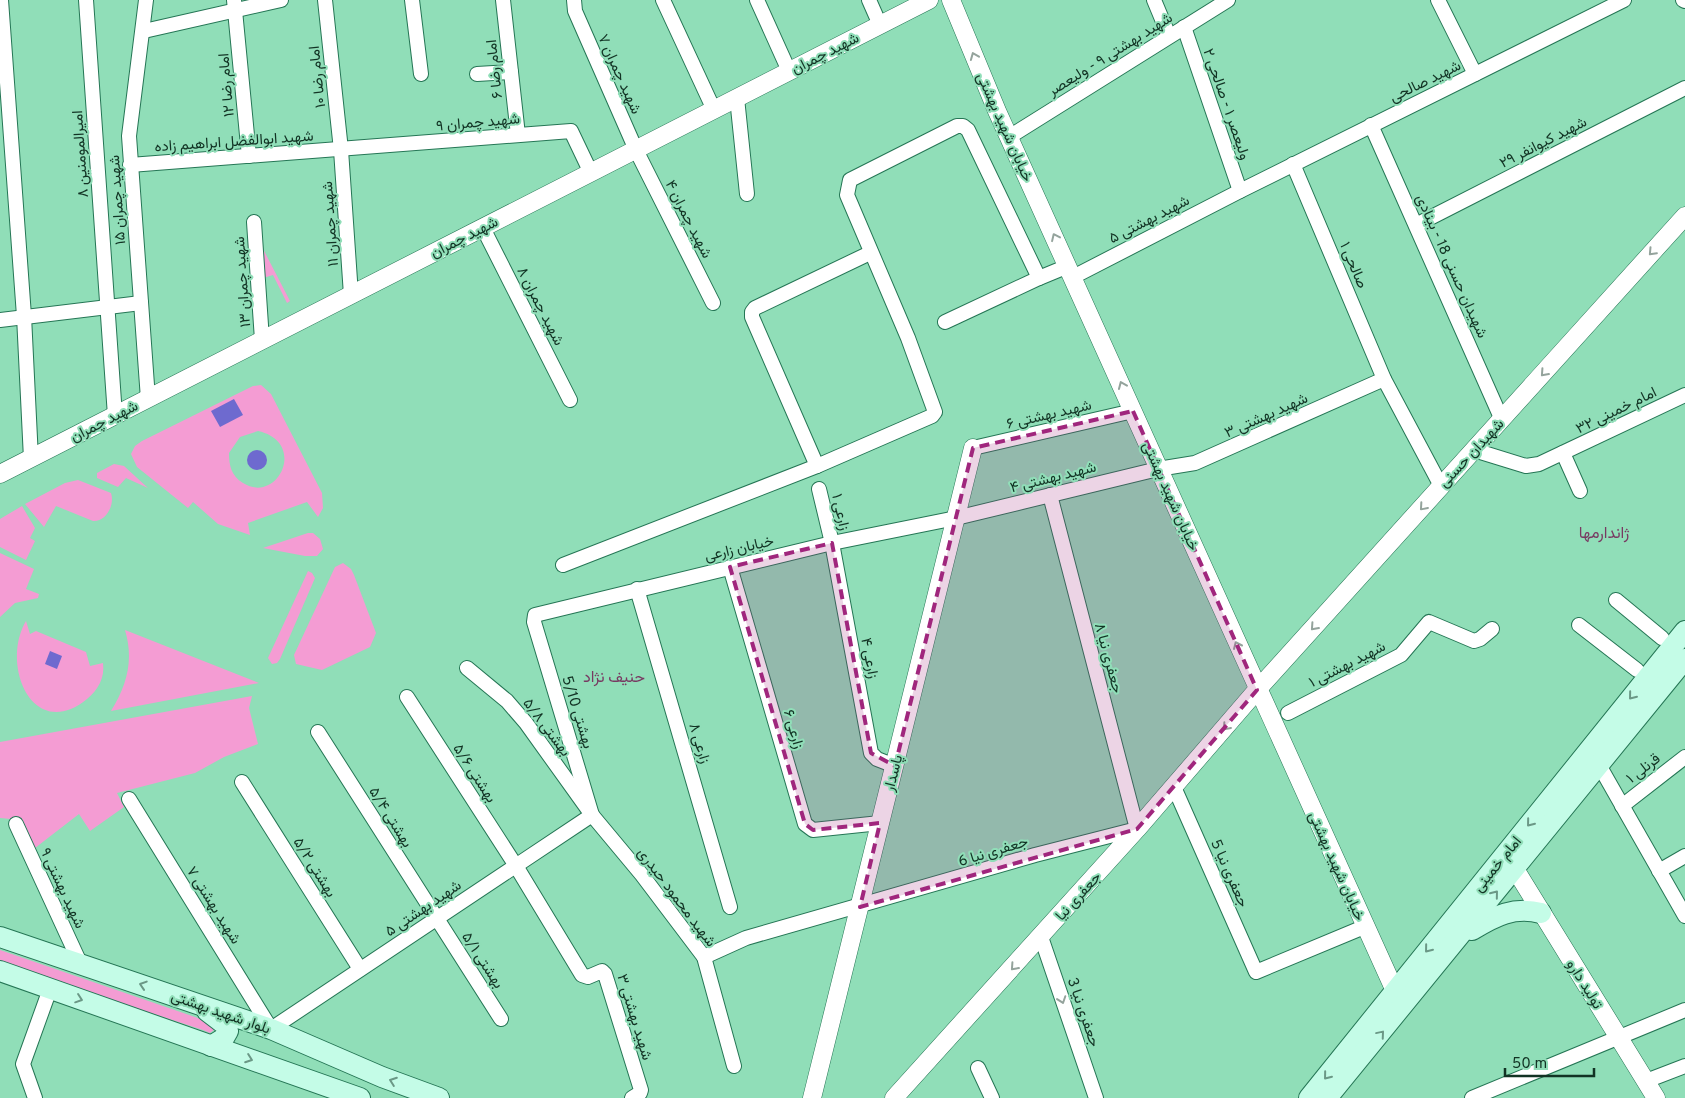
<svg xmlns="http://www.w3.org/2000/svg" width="1685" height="1098" font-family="Overpass,Vazirmatn,sans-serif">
<rect width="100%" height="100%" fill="#90deb8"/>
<!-- green -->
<g fill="#f49cd3" fill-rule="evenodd">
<path d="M 260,243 L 290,301 L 287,303 L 273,275 L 263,278 Z"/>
<path d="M 261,385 L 271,394 L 322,493 L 323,508 L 318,517 L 307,502 L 248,523 L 250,535 L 218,524 L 193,502 L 188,508 L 137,467 L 131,454 L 135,446 L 142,441 L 253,386 ZM 258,431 C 308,442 278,505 243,483 C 231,476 229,465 229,453 L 240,437 Z"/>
<path d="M 114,464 L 124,466 L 148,488 L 126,478 L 118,487 L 97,478 L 97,473 Z"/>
<path d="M 78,480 L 111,493 C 115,505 106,522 93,521 L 56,506 L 44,527 L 25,504 L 65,483 Z"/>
<path d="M 22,506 L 35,528 L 30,538 L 35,541 L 26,560 L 0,547 L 0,519 Z"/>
<path d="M 308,533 L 313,533 L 320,539 L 323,549 L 317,556 L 305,556 L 263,548 Z"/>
<path d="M 0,553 L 34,569 L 26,589 L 39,594 L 38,598 L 15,603 L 0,617 Z"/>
<path d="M 343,563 L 351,569 L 354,575 L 376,633 L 370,647 L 322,670 L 296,664 L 294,655 L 335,567 Z"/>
<path d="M 308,571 L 312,573 L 315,578 L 280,659 L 277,663 L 272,664 L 268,658 Z"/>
<path d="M 26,621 L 30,634 L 36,631 L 86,652 L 90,666 L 103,663 C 105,678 98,690 87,699 C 33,743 0,665 26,621 Z"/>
<path d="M 125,630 L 259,683 L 111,711 C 127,685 134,660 125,630 Z"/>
<path d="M 252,696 L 249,708 L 258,744 L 224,757 L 195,773 L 117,793 L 124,807 L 90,831 L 79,814 L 35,848 L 22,820 L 0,818 L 0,742 Z"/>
<path d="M 0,950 L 195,1017 L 208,1022 L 215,1029 L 210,1033 L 203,1030 L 40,977 L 0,961 Z"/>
</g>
<!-- water -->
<g fill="#6e6acf">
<path d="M 234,399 L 243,415 L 220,427 L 211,411 Z"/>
<circle cx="257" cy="460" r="10"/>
<path d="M 50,651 L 62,656 L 57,669 L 45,664 Z"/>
</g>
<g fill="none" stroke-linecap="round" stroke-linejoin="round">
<defs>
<g id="minor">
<path d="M 1,0 L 24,316 L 31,459"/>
<path d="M 86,0 L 115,416"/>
<path d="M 146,0 L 129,136 L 148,399"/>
<path d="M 234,0 L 249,156"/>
<path d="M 325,0 L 341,150 L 351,295"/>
<path d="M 412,0 L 421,74"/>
<path d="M 503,0 L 518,135"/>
<path d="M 574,0 L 575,11 L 636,150 L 713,303"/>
<path d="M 663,0 L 714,110"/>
<path d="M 757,0 L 789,71"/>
<path d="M 869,0 L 880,25"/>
<path d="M 1154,0 L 1169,36"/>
<path d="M 1438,0 L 1475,74"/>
<path d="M 1683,0 L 1685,1"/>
<path d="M 1184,27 L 1240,191"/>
<path d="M 144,31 L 281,0"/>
<path d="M 477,74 L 511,72"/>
<path d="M 737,98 L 747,194"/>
<path d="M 1371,125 L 1502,420"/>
<path d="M 1009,137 L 1228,0"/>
<path d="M 1293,164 L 1384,379 L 1441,486"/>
<path d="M 130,165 L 571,131 L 591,173"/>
<path d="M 254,222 L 262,340"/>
<path d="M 1416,225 L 1685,88"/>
<path d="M 483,228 L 570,400"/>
<path d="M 870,253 L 755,308 L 752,312 L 752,317 L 817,466 L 932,416 L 935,412 L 908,338 L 847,195 L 850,180 L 957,126 L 963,126 L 968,130 L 1039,278 L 945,322"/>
<path d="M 1073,277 L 1240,191 L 1624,0"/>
<path d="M 1039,278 L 1068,266"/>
<path d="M 0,320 L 141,303"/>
<path d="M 973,448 L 1133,411"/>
<path d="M 1474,450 L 1526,466 L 1539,464 L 1685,395"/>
<path d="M 1563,453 L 1580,491"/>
<path d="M 819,489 L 832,543 L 871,753 L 877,759 L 895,766"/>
<path d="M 563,565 L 817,466"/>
<path d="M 730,567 L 805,824 L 813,830 L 880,823"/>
<path d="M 637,589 L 730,907"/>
<path d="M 1616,600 L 1662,638"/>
<path d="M 1579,625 L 1637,670"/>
<path d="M 467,668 L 507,701 L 526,723 L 592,815 L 642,875 L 704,957 L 734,1066"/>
<path d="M 407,697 L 516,866 L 582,975 L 588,977 L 602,971 L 605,974 L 641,1090 L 640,1093 L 632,1098"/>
<path d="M 1288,713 L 1401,655 L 1429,622 L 1474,641 L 1480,639 L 1492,629"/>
<path d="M 318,732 L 501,1019"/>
<path d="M 1599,765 L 1685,916"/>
<path d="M 242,782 L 360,969"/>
<path d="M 1174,787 L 1256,972 L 1364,927"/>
<path d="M 129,799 L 271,1029 L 592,815"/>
<path d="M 1622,806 L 1685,757"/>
<path d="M 592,815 L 534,622 L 535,615 L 832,543 L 956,518 L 1158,469 L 1195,463 L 1384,379"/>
<path d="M 16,824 L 81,965"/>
<path d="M 1659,871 L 1685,856"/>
<path d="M 1041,937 L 1096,1098"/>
<path d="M 704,957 L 746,938 L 1035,855 L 1137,829 L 1050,495"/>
<path d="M 978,1068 L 992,1098"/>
<path d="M 1646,1081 L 1685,1066"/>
<path d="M 35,1098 L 23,1064 L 50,989"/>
<path d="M 1472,1098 L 1685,1010"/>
</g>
<g id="tertiary">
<path d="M 951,0 L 997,111 L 1395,991"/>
<path d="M 0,474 L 929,0"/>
<path d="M 1515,869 L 1656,1098"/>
<path d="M 812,1098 L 973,448"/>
<path d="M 894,1098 L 1137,829 L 1257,690 L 1685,216"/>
</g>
<g id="secondary">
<path d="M 1472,930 C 1495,916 1514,906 1541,913"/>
<path d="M 0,937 L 271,1029 L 382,1077 L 439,1098"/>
<path d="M 0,971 L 360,1098"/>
<path d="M 207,1011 L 224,1024 L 228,1031 L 224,1038 L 211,1046"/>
<path d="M 1309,1098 L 1685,631"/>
<path d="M 1327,1098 L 1685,659"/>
</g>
</defs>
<!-- minor casing -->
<use href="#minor" stroke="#257655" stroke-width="16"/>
<!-- tertiary casing -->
<use href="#tertiary" stroke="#257655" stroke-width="19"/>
<!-- secondary casing -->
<use href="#secondary" stroke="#257655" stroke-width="22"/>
<!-- minor -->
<use href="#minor" stroke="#fff" stroke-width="14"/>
<!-- tertiary -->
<use href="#tertiary" stroke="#fff" stroke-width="18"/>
<!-- secondary -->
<use href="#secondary" stroke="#c4fce7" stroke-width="20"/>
</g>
<!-- one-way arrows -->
<defs><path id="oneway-chevron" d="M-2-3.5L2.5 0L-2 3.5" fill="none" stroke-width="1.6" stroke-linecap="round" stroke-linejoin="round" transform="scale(1.25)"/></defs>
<g stroke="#94a39c">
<use href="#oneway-chevron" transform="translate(974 56) rotate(-112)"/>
<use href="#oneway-chevron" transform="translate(1055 237) rotate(-115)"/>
<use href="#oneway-chevron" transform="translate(1652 252) rotate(133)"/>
<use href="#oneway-chevron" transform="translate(1544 373) rotate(132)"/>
<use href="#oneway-chevron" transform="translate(1122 385) rotate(-113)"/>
<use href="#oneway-chevron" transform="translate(1423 507) rotate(131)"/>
<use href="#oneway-chevron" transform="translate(1314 627) rotate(132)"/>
<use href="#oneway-chevron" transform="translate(1237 645) rotate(-114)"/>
<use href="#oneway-chevron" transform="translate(1226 727) rotate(131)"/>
<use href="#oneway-chevron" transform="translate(1014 967) rotate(132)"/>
<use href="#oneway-chevron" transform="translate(1062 1000) rotate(71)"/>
</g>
<g stroke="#6b9886">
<use href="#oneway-chevron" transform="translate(1632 696) rotate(129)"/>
<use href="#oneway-chevron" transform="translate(1530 823) rotate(129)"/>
<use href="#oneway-chevron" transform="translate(1495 894) rotate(-51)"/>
<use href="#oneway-chevron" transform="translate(1428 949) rotate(129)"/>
<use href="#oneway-chevron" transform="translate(143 985) rotate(-162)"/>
<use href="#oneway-chevron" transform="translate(79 999) rotate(19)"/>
<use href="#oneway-chevron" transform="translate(1381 1034) rotate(-50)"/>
<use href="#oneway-chevron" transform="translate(249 1059) rotate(20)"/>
<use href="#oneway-chevron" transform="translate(1327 1076) rotate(129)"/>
<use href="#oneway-chevron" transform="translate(393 1081) rotate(-160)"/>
</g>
<!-- marked area -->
<path fill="#a0267d" fill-opacity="0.2" stroke="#a0267d" stroke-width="4" stroke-dasharray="10 6" stroke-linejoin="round" d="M 1133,411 L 1257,690 L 1137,829 L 860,907 L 880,823 L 813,830 L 805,824 L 730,567 L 832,543 L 871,753 L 895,766 L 973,448 Z"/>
<g text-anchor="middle" stroke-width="4" stroke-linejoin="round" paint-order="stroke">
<!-- street labels -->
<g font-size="15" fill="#123324" stroke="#90deb8">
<text transform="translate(825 53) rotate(-27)" y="5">شهید چمران</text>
<text transform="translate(1110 54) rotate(-32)" y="5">شهید بهشتی ۹ - ولیعصر</text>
<text transform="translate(494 69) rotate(-96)" y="5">امام رضا ۶</text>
<text transform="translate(620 74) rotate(66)" y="5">شهید چمران ۷</text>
<text transform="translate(317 77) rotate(-96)" y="5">امام رضا ۱۰</text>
<text transform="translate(1425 81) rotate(-26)" y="5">شهید صالحی</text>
<text transform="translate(226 85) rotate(-95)" y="5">امام رضا ۱۲</text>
<text transform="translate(1227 104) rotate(71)" y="5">ولیعصر ۱ - صالحی ۲</text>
<text transform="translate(478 122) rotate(-5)" y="5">شهید چمران ۹</text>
<text transform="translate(1005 127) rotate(66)" y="5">خیابان شهید بهشتی</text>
<text transform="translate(234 141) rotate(-4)" y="5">شهید ابوالفضل ابراهیم زاده</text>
<text transform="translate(1543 142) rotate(-27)" y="5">شهید کیوانفر ۲۹</text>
<text transform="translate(80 154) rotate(-94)" y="5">امیرالمومنین ۸</text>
<text transform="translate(117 200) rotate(-94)" y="5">شهید چمران ۱۵</text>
<text transform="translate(689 219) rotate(63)" y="5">شهید چمران ۴</text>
<text transform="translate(1149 219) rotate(-27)" y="5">شهید بهشتی ۵</text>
<text transform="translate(330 224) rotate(-94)" y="5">شهید چمران ۱۱</text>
<text transform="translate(464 237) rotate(-27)" y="5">شهید چمران</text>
<text transform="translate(1354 265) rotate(67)" y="5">صالحی ۱</text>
<text transform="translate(1452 266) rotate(66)" y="5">شهیدان حسنی 18 - بینادی</text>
<text transform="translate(242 282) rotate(-94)" y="5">شهید چمران ۱۳</text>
<text transform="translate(541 306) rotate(63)" y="5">شهید چمران ۸</text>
<text transform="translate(1616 410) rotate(-26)" y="5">امام خمینی ۳۲</text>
<text transform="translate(1049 414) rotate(-13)" y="5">شهید بهشتی ۶</text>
<text transform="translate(1266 415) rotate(-24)" y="5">شهید بهشتی ۳</text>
<text transform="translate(104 421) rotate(-27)" y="5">شهید چمران</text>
<text transform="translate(1471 453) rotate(-47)" y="5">شهیدان حسنی</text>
<text transform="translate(1053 477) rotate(-14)" y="5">شهید بهشتی ۴</text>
<text transform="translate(1171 496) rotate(66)" y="5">خیابان شهید بهشتی</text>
<text transform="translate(841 512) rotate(77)" y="5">زارعی ۱</text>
<text transform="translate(739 548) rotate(-13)" y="5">خیابان زارعی</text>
<text transform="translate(870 658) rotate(79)" y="5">زارعی ۴</text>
<text transform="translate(1109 658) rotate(75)" y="5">جعفری نیا ۸</text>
<text transform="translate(1347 664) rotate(-27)" y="5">شهید بهشتی ۱</text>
<text transform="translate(578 712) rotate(73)" y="5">بهشتی 5/10</text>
<text transform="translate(547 727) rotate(53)" y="5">بهشتی ۵/۸</text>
<text transform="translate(794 729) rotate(74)" y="5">زارعی ۶</text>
<text transform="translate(700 743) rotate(73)" y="5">زارعی ۸</text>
<text transform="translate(1643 768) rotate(-38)" y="5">قرنلی ۱</text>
<text transform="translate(475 773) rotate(57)" y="5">بهشتی ۵/۶</text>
<text transform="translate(893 773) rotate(-76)" y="5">پاسدار</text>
<text transform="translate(391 817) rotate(58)" y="5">بهشتی ۵/۴</text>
<text transform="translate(993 851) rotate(-17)" y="5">جعفری نیا 6</text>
<text transform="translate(1497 864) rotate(-51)" y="5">امام خمینی</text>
<text transform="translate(1337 866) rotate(66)" y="5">خیابان شهید بهشتی</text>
<text transform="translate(315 867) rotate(58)" y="5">بهشتی ۵/۲</text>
<text transform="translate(1230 873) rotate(66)" y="5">جعفری نیا 5</text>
<text transform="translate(63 888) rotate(65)" y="5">شهید بهشتی ۹</text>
<text transform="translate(1078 896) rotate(-48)" y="5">جعفری نیا</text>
<text transform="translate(677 897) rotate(53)" y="5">شهید محمود حیدری</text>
<text transform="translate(214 905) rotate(58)" y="5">شهید بهشتی ۷</text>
<text transform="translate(423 908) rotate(-34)" y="5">شهید بهشتی ۵</text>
<text transform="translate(483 960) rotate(57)" y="5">بهشتی ۵/۱</text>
<text transform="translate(1585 984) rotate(58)" y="5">تولید دارو</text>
<text transform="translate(221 1012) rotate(19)" y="5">بلوار شهید بهشتی</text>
<text transform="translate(1084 1012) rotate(71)" y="5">جعفری نیا 3</text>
<text transform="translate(635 1017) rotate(73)" y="5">شهید بهشتی ۳</text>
</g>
<!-- neighbourhood labels -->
<g font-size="16" fill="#783a62" stroke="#90deb8">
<text x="1604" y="538">ژاندارمها</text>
<text x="614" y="682">حنیف نژاد</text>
</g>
</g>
<!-- scale -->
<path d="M1505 1068v8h89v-8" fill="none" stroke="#123324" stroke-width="2.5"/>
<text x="1512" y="1068" font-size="15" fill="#123324" stroke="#90deb8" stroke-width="4" paint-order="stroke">50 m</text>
</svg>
